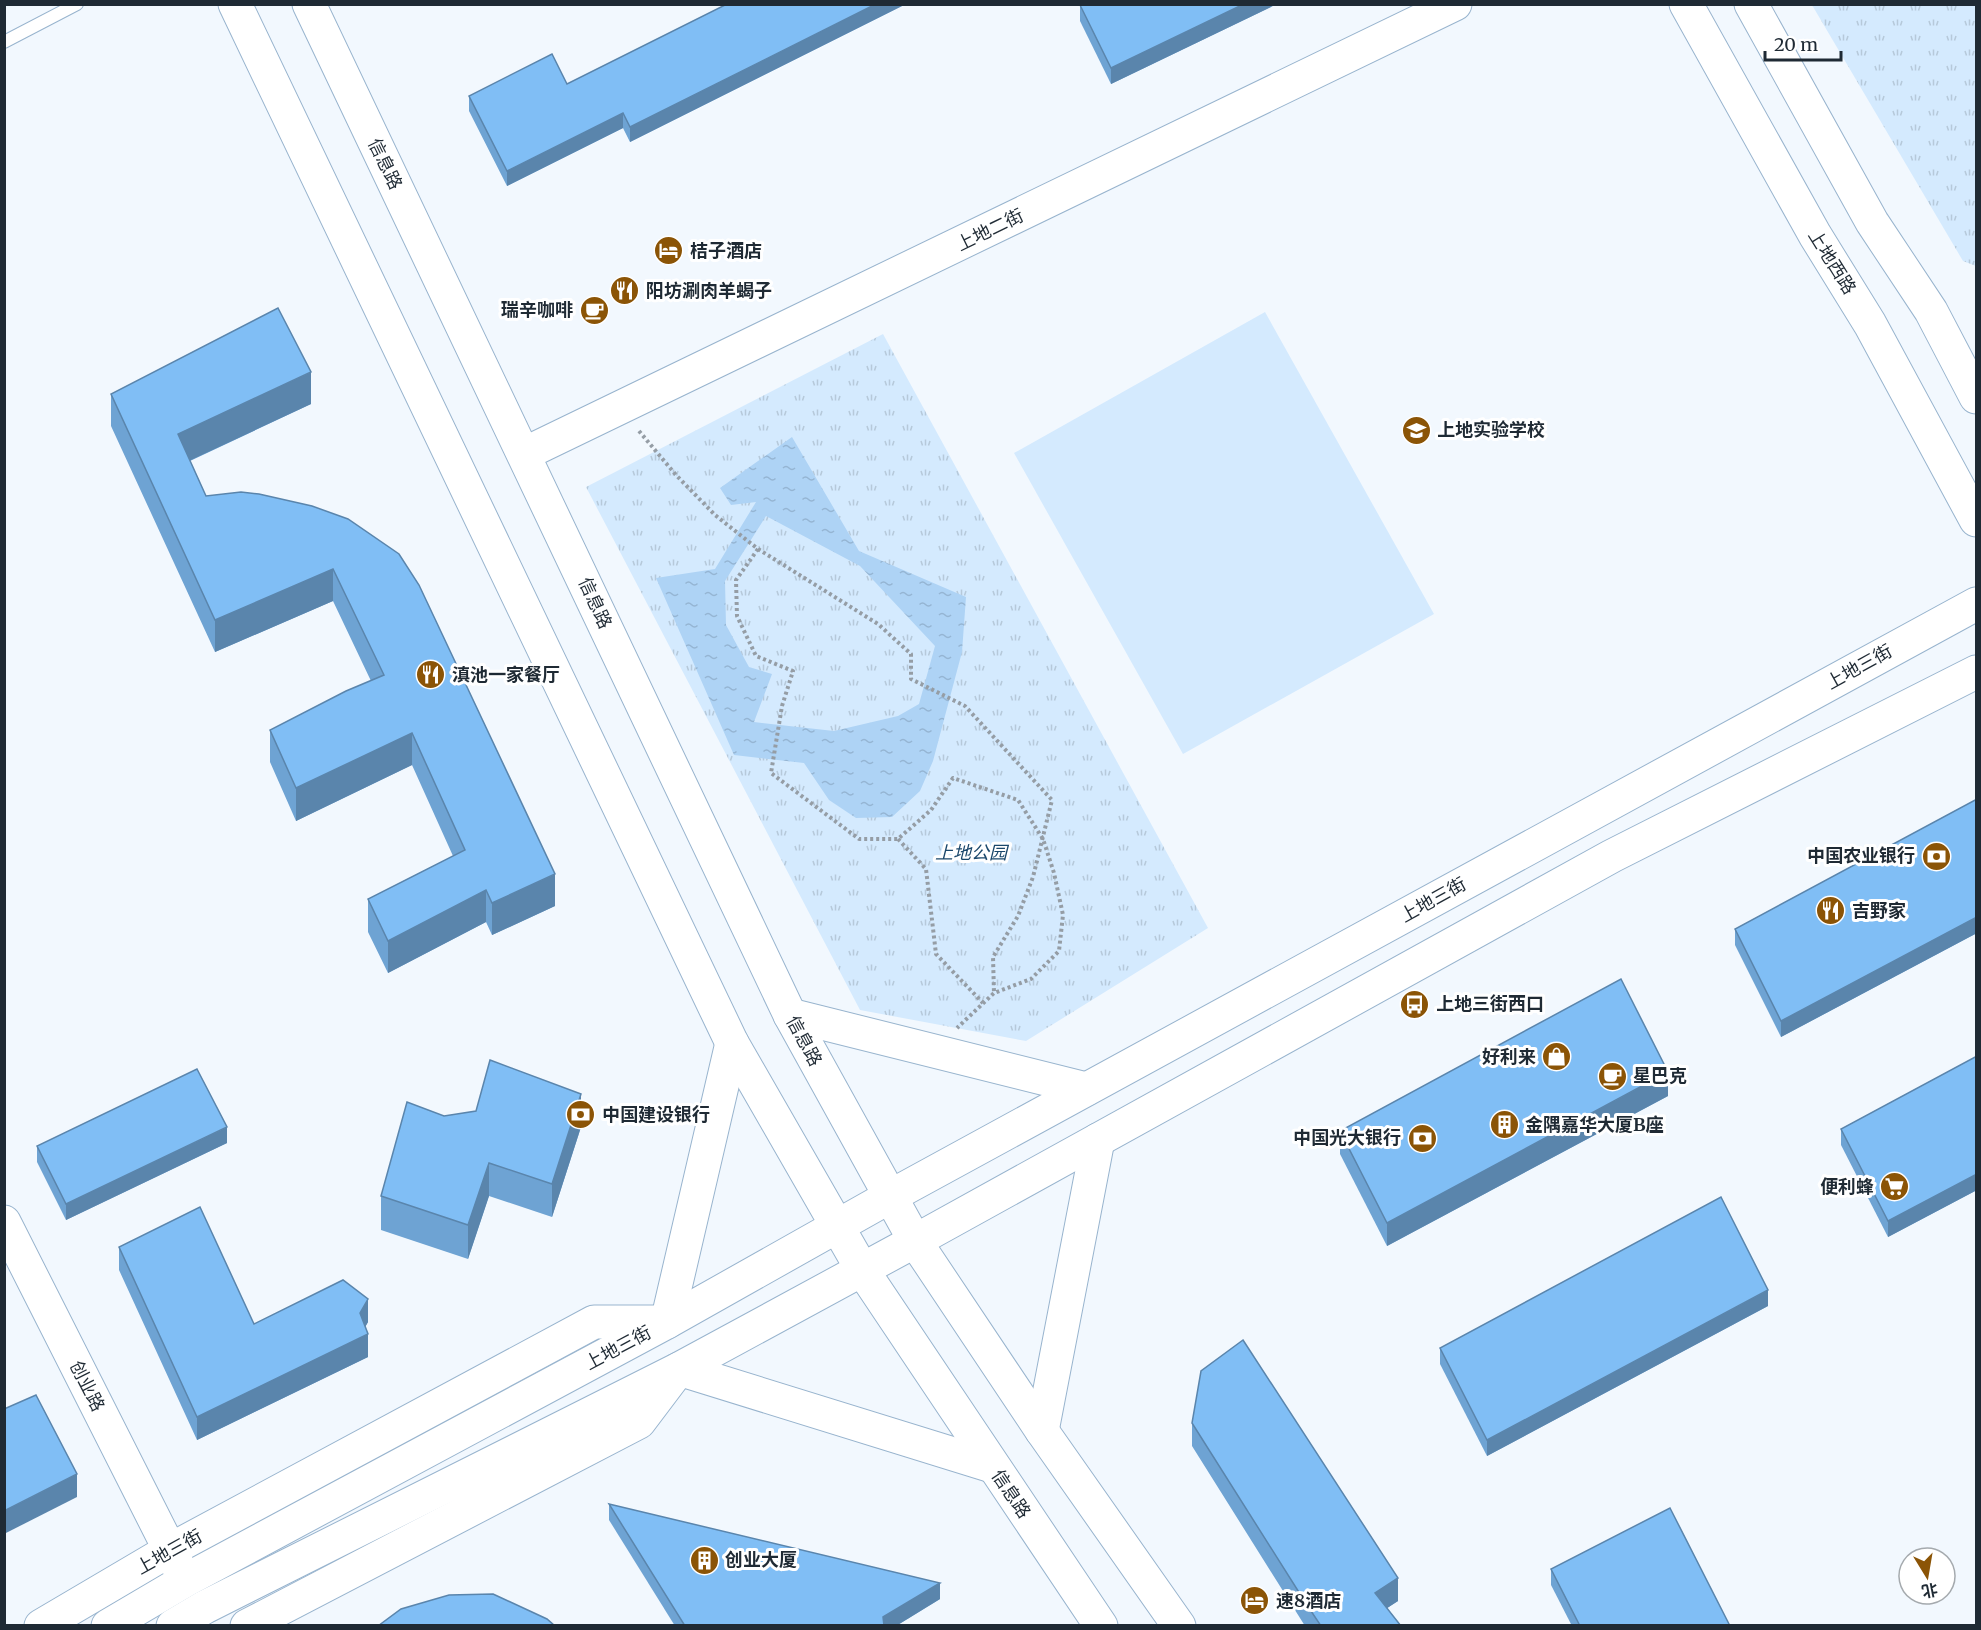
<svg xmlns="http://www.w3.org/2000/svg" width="1981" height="1630" font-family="Merriweather,'Noto Sans SC',serif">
<defs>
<pattern id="grass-tufts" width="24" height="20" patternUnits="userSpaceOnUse" patternTransform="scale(1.5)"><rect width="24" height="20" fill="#d4eafe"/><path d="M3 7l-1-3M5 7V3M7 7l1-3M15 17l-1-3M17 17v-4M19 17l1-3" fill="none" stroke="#b6c9da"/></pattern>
<pattern id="water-ripples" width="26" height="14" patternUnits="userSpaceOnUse" patternTransform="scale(1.5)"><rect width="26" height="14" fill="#aed3f5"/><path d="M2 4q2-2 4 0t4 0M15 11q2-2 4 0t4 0" fill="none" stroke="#95b5d3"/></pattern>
</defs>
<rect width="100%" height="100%" fill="#f2f8fe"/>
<!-- grass -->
<g fill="url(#grass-tufts)">
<path d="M 1812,5 L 1976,5 L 1976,266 L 1963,261 Z"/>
<path d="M 883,334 L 1208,928 L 1026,1041 L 860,1010 L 586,487 Z"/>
</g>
<!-- garden -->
<path fill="#d4eafe" d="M 1265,312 L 1434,614 L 1183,754 L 1014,453 Z"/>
<!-- water -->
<path fill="url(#water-ripples)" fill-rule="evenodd" d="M 792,437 L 859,551 L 966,597 L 962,652 L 933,761 L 920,791 L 892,817 L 856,818 L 829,800 L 804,763 L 734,755 L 656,578 L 715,569 L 756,502 L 731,505 L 720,488 ZM 766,516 L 860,566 L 935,646 L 919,704 L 898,716 L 834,731 L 754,722 L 772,674 L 749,667 L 726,625 L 725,581 Z"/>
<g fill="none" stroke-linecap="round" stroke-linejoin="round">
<defs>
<path id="lane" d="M 4,42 L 77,4"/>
<g id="secondary">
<path d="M 235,4 L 732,1043 L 863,1271 L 1101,1626"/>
<path d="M 309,4 L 790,1015 L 915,1241 L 1042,1431 L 1179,1626"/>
<path d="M 524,454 L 1455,4"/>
<path d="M 790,1015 L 1086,1089"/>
<path d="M 4,1222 L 179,1568"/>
<path d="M 667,1322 L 732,1043"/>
<path d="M 1042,1431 L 1098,1140"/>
<path d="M 41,1626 L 170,1550 L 594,1322 L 662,1322"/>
<path d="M 108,1626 L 186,1580 L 667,1322 L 889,1197"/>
<path d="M 173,1626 L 205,1607 L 679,1369 L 915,1241"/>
<path d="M 247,1626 L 639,1422 L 679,1369 L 992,1466"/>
</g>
<g id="primary">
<path d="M 1686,4 L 1815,235 L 1870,324 L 1976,520"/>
<path d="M 1751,4 L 1872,222 L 1931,311 L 1976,397"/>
<path d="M 889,1197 L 1976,604"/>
<path d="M 915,1241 L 1612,856 L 1976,672"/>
</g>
</defs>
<!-- lane casing -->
<use href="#lane" stroke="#98b4ce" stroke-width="14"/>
<!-- secondary casing -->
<use href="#secondary" stroke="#98b4ce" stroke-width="35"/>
<!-- primary casing -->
<use href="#primary" stroke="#98b4ce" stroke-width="35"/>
<!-- path -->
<g stroke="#959da5" stroke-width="4" stroke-dasharray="3 3" stroke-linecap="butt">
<path d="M 639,431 L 676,475 L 715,515 L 758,549 L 878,624 L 911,654 L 911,679 L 965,706 L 1052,800 L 1033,877 L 1018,916 L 993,957 L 994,993"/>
<path d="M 758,549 L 736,580 L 737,616 L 756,656 L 793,671 L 782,706 L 771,773 L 859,839 L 898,839 L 931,810 L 953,778 L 1018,800 L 1043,839 L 1054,873 L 1063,915 L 1059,951 L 1031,979 L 994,993 L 957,1028"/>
<path d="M 898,839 L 926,869 L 936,954 L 983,1003"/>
</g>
<!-- lane -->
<use href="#lane" stroke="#fff" stroke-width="12"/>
<!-- secondary -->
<use href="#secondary" stroke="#fff" stroke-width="33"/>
<!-- primary -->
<use href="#primary" stroke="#fff" stroke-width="33"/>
</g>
<!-- wall -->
<g fill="#6ea3d3">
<path d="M 727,4 L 906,4 L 630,142 L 623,128 L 507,186 L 469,111 L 469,96 L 567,84 Z"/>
<path d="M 1277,4 L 1111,84 L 1080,21 L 1080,5 Z"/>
<path d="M 111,394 L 311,404 L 190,461 L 206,496 L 312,506 L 555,906 L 492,935 L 486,922 L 388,973 L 368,932 L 368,899 L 453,856 L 412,765 L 296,821 L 270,762 L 270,730 L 371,681 L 333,601 L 215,652 L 111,426 Z"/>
<path d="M 1977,799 L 1977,933 L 1781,1037 L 1735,945 L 1735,929 Z"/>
<path d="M 1977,1056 L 1977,1190 L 1888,1237 L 1841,1145 L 1841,1129 Z"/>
<path d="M 1668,1096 L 1387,1246 L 1340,1154 L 1340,1131 Z"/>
<path d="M 444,1116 L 581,1127 L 552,1217 L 489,1196 L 468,1259 L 381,1230 L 381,1196 Z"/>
<path d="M 227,1143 L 66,1220 L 37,1162 L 37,1146 Z"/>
<path d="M 119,1247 L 254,1324 L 368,1322 L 365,1327 L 368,1357 L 197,1440 L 119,1270 Z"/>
<path d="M 1768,1306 L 1487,1456 L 1440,1364 L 1440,1348 Z"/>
<path d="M 1192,1423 L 1398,1601 L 1387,1608 L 1401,1626 L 1305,1626 L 1192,1446 Z"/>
<path d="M 609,1504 L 940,1599 L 896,1626 L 675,1626 L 609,1520 Z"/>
<path d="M 1551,1569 L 1730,1626 L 1572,1626 L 1551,1585 Z"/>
</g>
<!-- shaded-wall -->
<g fill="#5a85ac">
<path d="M 876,4 L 906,4 L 630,142 L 630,127 Z"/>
<path d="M 1244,4 L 1277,4 L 1111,84 L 1111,68 Z"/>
<path d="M 623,113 L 623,128 L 507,186 L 507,171 Z"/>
<path d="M 311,372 L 311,404 L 178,466 L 178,434 Z"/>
<path d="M 333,569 L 333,601 L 215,652 L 215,620 Z"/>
<path d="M 412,733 L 412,765 L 296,821 L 296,788 Z"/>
<path d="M 555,874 L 555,906 L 492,935 L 492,903 Z"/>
<path d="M 486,890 L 486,922 L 388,973 L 388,941 Z"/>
<path d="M 1977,917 L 1977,933 L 1781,1037 L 1781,1021 Z"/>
<path d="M 1668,1072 L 1668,1096 L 1387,1246 L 1387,1223 Z"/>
<path d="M 581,1094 L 581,1127 L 552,1217 L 552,1184 Z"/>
<path d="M 227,1127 L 227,1143 L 66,1220 L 66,1204 Z"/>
<path d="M 489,1163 L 489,1196 L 468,1259 L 468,1225 Z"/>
<path d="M 1977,1174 L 1977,1190 L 1888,1237 L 1888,1221 Z"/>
<path d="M 1768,1290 L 1768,1306 L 1487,1456 L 1487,1440 Z"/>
<path d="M 368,1299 L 368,1322 L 360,1336 L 360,1313 Z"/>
<path d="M 368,1334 L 368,1357 L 197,1440 L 197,1417 Z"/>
<path d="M 77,1474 L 77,1497 L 4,1534 L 4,1511 Z"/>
<path d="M 1398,1578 L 1398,1601 L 1375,1616 L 1375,1593 Z"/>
<path d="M 940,1583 L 940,1599 L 896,1626 L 883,1626 L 883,1617 Z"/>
</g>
<!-- building -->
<g fill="#80bef5" stroke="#5a85ac" stroke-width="1.5">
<path d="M 727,4 L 876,4 L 630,127 L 623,113 L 507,171 L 469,96 L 552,54 L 567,84 Z"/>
<path d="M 1081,4 L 1244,4 L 1111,68 L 1080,5 Z"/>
<path d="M 278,308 L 311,372 L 178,434 L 206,496 L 241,492 L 259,494 L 312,506 L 348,519 L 399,554 L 419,585 L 555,874 L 492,903 L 486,890 L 388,941 L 368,899 L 465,850 L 412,733 L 296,788 L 270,730 L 346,691 L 384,675 L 333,569 L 215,620 L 111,394 Z"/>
<path d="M 1977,799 L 1977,917 L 1781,1021 L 1735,929 Z"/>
<path d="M 1621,979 L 1668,1072 L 1387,1223 L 1340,1131 Z"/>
<path d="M 1977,1056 L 1977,1174 L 1888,1221 L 1841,1129 Z"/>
<path d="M 490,1060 L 581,1094 L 552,1184 L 489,1163 L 468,1225 L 381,1196 L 407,1102 L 444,1116 L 476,1111 Z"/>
<path d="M 197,1069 L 227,1127 L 66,1204 L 37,1146 Z"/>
<path d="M 1721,1197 L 1768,1290 L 1487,1440 L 1440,1348 Z"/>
<path d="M 200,1207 L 254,1324 L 343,1280 L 368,1299 L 360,1313 L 368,1334 L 197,1417 L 119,1247 Z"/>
<path d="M 1243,1340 L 1398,1578 L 1375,1593 L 1401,1626 L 1321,1626 L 1307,1605 L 1192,1423 L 1201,1371 Z"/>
<path d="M 36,1395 L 77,1474 L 4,1511 L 4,1409 Z"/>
<path d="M 609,1504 L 940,1583 L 883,1617 L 884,1626 L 685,1626 Z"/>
<path d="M 1670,1508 L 1730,1626 L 1580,1626 L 1551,1569 Z"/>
<path d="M 493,1594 L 547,1619 L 555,1626 L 378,1626 L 401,1609 L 449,1595 Z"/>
</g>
<!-- icons -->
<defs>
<symbol id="hotel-disc" viewBox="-11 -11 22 22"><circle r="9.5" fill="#8b5406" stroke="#fff"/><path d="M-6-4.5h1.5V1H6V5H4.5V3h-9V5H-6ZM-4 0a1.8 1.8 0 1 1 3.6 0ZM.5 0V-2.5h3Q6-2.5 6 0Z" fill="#fff"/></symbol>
<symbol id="restaurant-disc" viewBox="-11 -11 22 22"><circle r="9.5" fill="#8b5406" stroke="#fff"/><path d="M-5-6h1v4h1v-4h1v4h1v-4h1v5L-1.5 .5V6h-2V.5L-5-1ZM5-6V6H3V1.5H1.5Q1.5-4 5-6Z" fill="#fff"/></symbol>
<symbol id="cafe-disc" viewBox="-11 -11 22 22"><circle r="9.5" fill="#8b5406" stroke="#fff"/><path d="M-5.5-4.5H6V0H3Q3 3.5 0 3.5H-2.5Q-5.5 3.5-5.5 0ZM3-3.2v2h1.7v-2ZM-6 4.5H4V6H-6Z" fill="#fff"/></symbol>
<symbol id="school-disc" viewBox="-11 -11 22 22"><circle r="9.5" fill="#8b5406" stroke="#fff"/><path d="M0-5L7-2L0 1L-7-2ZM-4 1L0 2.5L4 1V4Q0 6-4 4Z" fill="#fff"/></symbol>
<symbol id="bank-disc" viewBox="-11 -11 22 22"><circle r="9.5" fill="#8b5406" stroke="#fff"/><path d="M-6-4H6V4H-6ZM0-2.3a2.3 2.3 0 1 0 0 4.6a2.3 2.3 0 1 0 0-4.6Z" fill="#fff"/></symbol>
<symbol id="bus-disc" viewBox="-11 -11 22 22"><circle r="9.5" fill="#8b5406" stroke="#fff"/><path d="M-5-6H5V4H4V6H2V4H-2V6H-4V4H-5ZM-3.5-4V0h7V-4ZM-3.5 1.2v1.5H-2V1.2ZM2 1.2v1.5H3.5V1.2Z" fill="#fff"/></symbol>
<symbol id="shop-disc" viewBox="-11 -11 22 22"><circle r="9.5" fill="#8b5406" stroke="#fff"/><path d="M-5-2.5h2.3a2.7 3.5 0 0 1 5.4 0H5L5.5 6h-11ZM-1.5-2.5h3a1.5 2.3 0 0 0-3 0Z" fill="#fff"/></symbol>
<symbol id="building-disc" viewBox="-11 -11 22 22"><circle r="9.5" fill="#8b5406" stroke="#fff"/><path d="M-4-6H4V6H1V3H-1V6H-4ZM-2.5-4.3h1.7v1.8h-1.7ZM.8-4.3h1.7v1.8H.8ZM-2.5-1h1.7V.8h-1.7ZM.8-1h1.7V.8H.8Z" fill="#fff"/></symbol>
<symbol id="supermarket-disc" viewBox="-11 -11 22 22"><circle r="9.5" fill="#8b5406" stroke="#fff"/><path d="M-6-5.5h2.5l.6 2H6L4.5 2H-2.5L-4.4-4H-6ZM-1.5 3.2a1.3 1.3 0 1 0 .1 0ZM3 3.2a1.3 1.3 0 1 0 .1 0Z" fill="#fff"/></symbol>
</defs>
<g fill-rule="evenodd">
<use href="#hotel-disc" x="652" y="234" width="33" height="33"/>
<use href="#restaurant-disc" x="608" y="274" width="33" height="33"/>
<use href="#cafe-disc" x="578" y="294" width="33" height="33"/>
<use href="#school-disc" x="1400" y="414" width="33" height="33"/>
<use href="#restaurant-disc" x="414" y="658" width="33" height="33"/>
<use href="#bank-disc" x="1920" y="840" width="33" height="33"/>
<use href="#restaurant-disc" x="1814" y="894" width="33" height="33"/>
<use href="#bus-disc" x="1398" y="988" width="33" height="33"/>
<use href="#shop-disc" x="1540" y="1040" width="33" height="33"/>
<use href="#cafe-disc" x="1596" y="1060" width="33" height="33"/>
<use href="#bank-disc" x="564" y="1098" width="33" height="33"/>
<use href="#building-disc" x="1488" y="1108" width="33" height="33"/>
<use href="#bank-disc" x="1406" y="1122" width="33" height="33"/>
<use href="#supermarket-disc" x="1878" y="1170" width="33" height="33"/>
<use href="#building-disc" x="688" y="1544" width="33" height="33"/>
<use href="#hotel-disc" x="1238" y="1584" width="33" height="33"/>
</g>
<g text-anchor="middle" stroke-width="6" stroke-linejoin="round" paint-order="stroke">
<!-- street labels -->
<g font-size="18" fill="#1f2a34" stroke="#fff">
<text transform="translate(385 164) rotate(64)" y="6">信息路</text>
<text transform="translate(990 230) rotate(-26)" y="6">上地二街</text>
<text transform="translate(1832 262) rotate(58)" y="6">上地西路</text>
<text transform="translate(595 603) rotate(65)" y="6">信息路</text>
<text transform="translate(1859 667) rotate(-29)" y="6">上地三街</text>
<text transform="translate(1433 900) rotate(-29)" y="6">上地三街</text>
<text transform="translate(804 1041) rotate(62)" y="6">信息路</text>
<text transform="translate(618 1348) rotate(-28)" y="6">上地三街</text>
<text transform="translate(87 1386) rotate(63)" y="6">创业路</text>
<text transform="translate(1011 1494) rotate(56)" y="6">信息路</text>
<text transform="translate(169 1552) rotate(-29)" y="6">上地三街</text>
</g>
<!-- poi labels -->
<g font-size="18" font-weight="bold" fill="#1f2a34" stroke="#fff" text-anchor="start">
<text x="690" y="257">桔子酒店</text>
<text x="646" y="297">阳坊涮肉羊蝎子</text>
<text x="573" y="316" text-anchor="end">瑞辛咖啡</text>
<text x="1437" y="436">上地实验学校</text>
<text x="452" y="681">滇池一家餐厅</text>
<text x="1915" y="862" text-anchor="end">中国农业银行</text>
<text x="1852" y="917">吉野家</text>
<text x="1436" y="1010">上地三街西口</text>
<text x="1536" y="1063" text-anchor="end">好利来</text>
<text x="1633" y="1082">星巴克</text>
<text x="602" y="1121">中国建设银行</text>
<text x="1525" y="1131">金隅嘉华大厦B座</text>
<text x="1401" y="1144" text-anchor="end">中国光大银行</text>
<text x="1874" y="1193" text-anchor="end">便利蜂</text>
<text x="725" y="1566">创业大厦</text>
<text x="1276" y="1607">速8酒店</text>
</g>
<!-- park labels -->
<g font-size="18" font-style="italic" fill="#1a476b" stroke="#fff">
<text x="971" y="859">上地公园</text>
</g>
</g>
<!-- border -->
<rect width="1981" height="1630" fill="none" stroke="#1f2a34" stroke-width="12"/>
<!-- north arrow -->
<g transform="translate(1927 1576) rotate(169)"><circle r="28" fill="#ffffff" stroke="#a5aaae" stroke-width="1.5"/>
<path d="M0-4.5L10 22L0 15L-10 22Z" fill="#8b5406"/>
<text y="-9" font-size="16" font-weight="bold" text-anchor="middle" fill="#1f2a34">北</text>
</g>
<!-- scale -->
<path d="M1765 51v9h76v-9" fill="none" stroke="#1f2a34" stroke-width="3"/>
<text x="1774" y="51" font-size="18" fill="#1f2a34" stroke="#ffffff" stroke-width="4.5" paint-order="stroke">20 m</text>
</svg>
